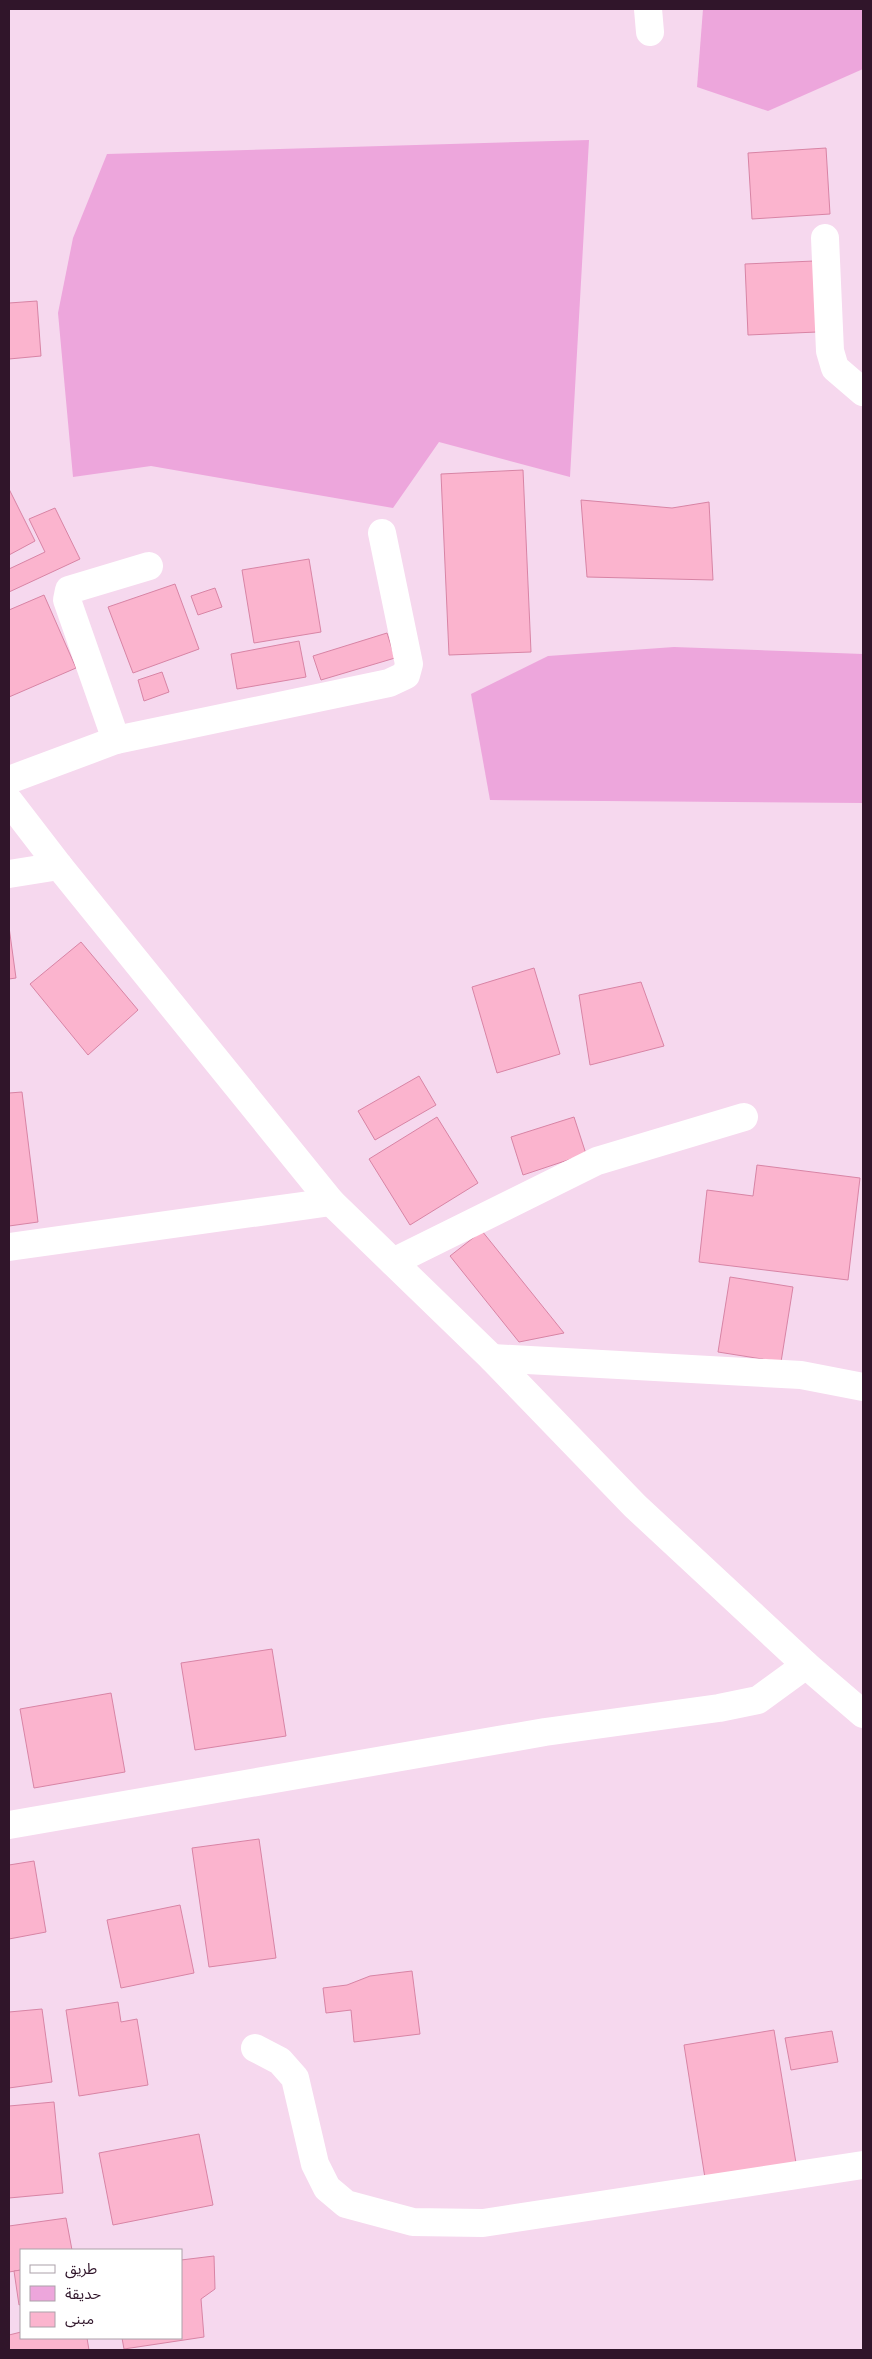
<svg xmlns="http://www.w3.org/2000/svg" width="872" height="2359" font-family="'Source Sans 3','Noto Sans Arabic',sans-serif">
<rect width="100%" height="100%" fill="#f6d8ee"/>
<!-- green -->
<g fill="#eda6dc">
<path d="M 703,9 L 863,9 L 863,69 L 768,111 L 697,87 Z"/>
<path d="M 589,140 L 570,477 L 439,442 L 393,508 L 151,466 L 73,477 L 58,313 L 73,238 L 107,154 Z"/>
<path d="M 674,647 L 863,654 L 863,803 L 490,800 L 471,694 L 548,656 Z"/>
</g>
<!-- building -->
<g fill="#fbb4ce" stroke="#d884a5">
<path d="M 826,148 L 830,214 L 752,219 L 748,153 Z"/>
<path d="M 814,261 L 817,332 L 748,335 L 745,264 Z"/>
<path d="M 37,301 L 41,356 L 9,359 L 9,303 Z"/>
<path d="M 523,470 L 531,652 L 449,655 L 441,474 Z"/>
<path d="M 9,489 L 35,541 L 9,555 Z"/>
<path d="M 581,500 L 672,508 L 709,502 L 713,580 L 587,577 Z"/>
<path d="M 55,508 L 80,559 L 9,592 L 9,569 L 45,552 L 29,519 Z"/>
<path d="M 309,559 L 321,632 L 254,643 L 242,570 Z"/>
<path d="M 175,584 L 199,649 L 133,673 L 108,607 Z"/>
<path d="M 215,588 L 222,607 L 198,615 L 191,596 Z"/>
<path d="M 44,595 L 76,668 L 9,697 L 9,610 Z"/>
<path d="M 387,633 L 395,658 L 321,680 L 313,656 Z"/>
<path d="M 299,641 L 306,677 L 237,689 L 231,654 Z"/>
<path d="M 162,672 L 169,692 L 144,701 L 138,680 Z"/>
<path d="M 9,927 L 16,978 L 9,979 Z"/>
<path d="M 81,942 L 138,1010 L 88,1055 L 30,984 Z"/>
<path d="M 534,968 L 560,1054 L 497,1073 L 472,987 Z"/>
<path d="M 641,982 L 664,1046 L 590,1065 L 579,995 Z"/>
<path d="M 419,1076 L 436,1105 L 375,1140 L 358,1111 Z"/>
<path d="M 22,1092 L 38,1222 L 9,1226 L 9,1093 Z"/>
<path d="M 437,1117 L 478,1183 L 410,1225 L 369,1159 Z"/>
<path d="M 574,1117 L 586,1154 L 523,1175 L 511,1137 Z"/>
<path d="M 757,1165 L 860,1178 L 848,1280 L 699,1262 L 707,1190 L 753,1196 Z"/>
<path d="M 482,1231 L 564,1333 L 519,1342 L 450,1256 Z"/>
<path d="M 730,1277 L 793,1287 L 781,1362 L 718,1352 Z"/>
<path d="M 272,1649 L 286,1736 L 195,1750 L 181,1663 Z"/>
<path d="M 111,1693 L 125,1772 L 34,1788 L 20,1709 Z"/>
<path d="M 259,1839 L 276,1958 L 209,1967 L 192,1848 Z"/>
<path d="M 34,1861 L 46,1932 L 9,1939 L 9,1865 Z"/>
<path d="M 180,1905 L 194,1973 L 121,1988 L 107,1920 Z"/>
<path d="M 412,1971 L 420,2034 L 354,2042 L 351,2010 L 326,2013 L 323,1988 L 347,1985 L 370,1976 Z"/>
<path d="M 118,2002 L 121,2022 L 137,2019 L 148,2085 L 79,2096 L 66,2010 Z"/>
<path d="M 42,2009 L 52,2082 L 9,2088 L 9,2012 Z"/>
<path d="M 774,2030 L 796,2163 L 705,2178 L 684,2045 Z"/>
<path d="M 832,2031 L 838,2062 L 791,2070 L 785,2038 Z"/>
<path d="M 54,2102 L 63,2193 L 9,2198 L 9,2106 Z"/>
<path d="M 199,2134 L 213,2205 L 113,2225 L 99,2153 Z"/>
<path d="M 66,2218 L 72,2250 L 21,2250 L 21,2270 L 9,2272 L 9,2226 Z"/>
<path d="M 214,2256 L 215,2289 L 201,2299 L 204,2337 L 124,2349 L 122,2338 L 181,2338 L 181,2260 Z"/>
<path d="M 21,2270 L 21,2304 L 19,2305 L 14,2271 Z"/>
<path d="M 21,2332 L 21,2338 L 87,2338 L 89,2350 L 9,2350 L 9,2335 Z"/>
</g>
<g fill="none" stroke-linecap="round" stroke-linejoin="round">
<!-- minor -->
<g stroke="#fff" stroke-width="28">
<path d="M 648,9 L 650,32"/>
<path d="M 825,238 L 830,351 L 835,368 L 863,392"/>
<path d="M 116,740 L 67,600 L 69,590 L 149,566"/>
<path d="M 9,780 L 116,740 L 389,683 L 406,675 L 409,664 L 382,533"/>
<path d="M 9,801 L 59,866 L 331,1202 L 492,1358 L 635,1506 L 806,1665 L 863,1714"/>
<path d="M 9,874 L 59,866"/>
<path d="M 9,1247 L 331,1202"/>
<path d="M 393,1262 L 597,1161 L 744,1117"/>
<path d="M 492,1358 L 801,1375 L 863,1387"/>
<path d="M 9,1825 L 545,1732 L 719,1708 L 758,1700 L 806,1665"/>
<path d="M 255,2048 L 280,2061 L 295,2078 L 315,2164 L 327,2188 L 346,2204 L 413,2222 L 483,2223 L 863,2165"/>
</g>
</g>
<!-- border -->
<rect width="872" height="2359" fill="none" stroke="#30152a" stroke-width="20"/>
<!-- legend -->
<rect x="20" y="2249" width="162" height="90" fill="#ffffff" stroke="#aca1aa"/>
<rect x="30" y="2265" width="25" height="8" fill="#ffffff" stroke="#aca1aa"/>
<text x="65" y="2274" font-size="15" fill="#30152a">طريق</text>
<rect x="30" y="2286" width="25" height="15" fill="#eda6dc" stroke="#aca1aa"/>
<text x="65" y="2299" font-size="15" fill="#30152a">حديقة</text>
<rect x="30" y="2312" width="25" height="15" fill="#fbb4ce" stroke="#aca1aa"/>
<text x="65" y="2324" font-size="15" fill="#30152a">مبنى</text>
</svg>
